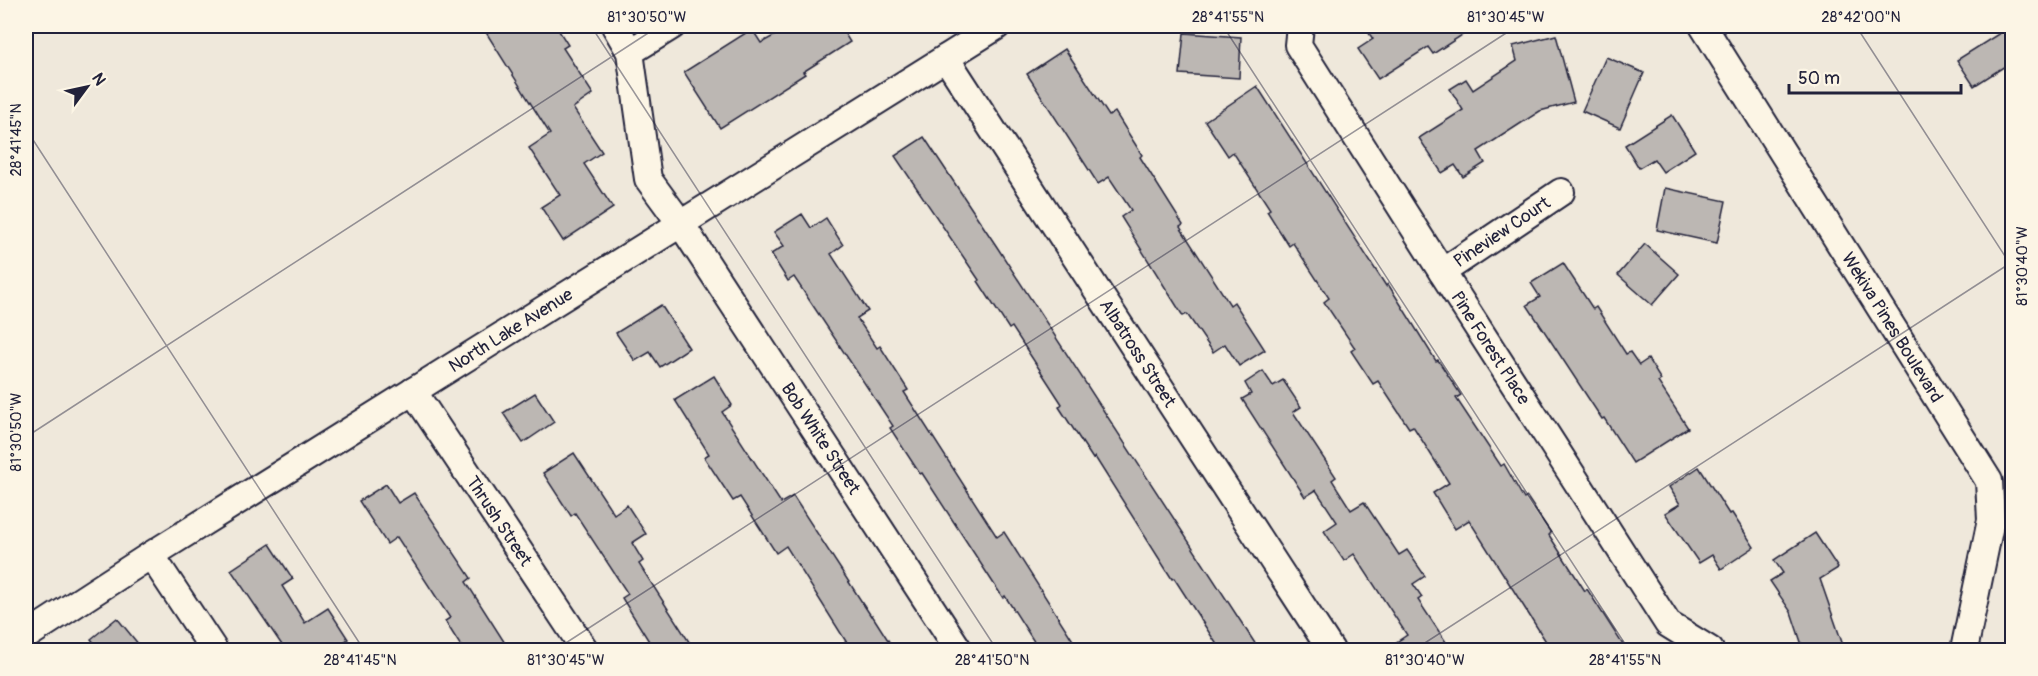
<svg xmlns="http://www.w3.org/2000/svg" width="2038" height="676" font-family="Pangolin,sans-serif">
<rect width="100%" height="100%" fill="#efe8db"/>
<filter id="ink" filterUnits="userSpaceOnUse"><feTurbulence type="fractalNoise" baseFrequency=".0167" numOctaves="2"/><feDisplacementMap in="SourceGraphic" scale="12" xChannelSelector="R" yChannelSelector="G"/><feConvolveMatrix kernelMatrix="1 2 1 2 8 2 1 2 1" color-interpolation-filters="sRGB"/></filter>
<g filter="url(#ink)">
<!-- building -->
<g fill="#bcb7b3" stroke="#22223b" stroke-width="1.5">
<path d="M 482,26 L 556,26 L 568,45 L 563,48 L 593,94 L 573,108 L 602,152 L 584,164 L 613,208 L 563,241 L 541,207 L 560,195 L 529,148 L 550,134 Z"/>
<path d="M 792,26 L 840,26 L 850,42 L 803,72 L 805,74 L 720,128 L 684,72 L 752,29 L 761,43 Z"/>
<path d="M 1364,26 L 1476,26 L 1433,54 L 1428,47 L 1378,79 L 1358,49 L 1373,39 Z"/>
<path d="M 2011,26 L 2013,26 L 2013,61 L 1974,86 L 1957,60 Z"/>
<path d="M 1184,33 L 1241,37 L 1239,78 L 1180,74 Z"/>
<path d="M 1556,35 L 1574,102 L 1540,111 L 1478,151 L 1485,163 L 1463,177 L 1455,165 L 1442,173 L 1419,138 L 1463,110 L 1450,89 L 1466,79 L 1473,90 L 1517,61 L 1513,46 Z"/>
<path d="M 1065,49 L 1109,116 L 1115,112 L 1142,155 L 1140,157 L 1183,225 L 1180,227 L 1230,305 L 1234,302 L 1265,350 L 1239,366 L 1225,344 L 1213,352 L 1187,314 L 1183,316 L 1121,217 L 1131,210 L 1109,177 L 1098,184 L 1027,74 Z"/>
<path d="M 1606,57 L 1644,73 L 1620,128 L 1582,111 Z"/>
<path d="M 1257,86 L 1386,286 L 1388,284 L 1436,361 L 1438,360 L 1461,395 L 1456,398 L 1501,466 L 1504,464 L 1524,499 L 1527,497 L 1551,533 L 1549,535 L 1585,591 L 1587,589 L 1627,651 L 1552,651 L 1469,520 L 1455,529 L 1433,493 L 1449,483 L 1413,426 L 1409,428 L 1378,381 L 1373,384 L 1351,351 L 1355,348 L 1324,302 L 1329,298 L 1293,243 L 1289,246 L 1267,211 L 1270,209 L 1233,152 L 1228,156 L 1205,121 Z"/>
<path d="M 1672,115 L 1695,151 L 1663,172 L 1654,159 L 1639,168 L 1625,145 Z"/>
<path d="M 924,137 L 997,247 L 1260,651 L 1221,651 L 1174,578 L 1172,579 L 1095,457 L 1093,459 L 1059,407 L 1062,404 L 1012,327 L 1009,329 L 978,281 L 979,280 L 895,156 Z"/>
<path d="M 1665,188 L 1726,201 L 1717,243 L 1657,230 Z"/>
<path d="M 802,214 L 811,228 L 826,218 L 843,245 L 831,254 L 868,311 L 857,318 L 877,348 L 880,346 L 908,390 L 904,392 L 997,537 L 1004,532 L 1074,642 L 1062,651 L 1040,651 L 1005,596 L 1003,598 L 922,473 L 920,474 L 890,428 L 893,426 L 794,277 L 788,281 L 771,254 L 784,246 L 774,232 Z"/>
<path d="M 1645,244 L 1679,274 L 1652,305 L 1618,275 Z"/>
<path d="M 1563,263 L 1593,309 L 1596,307 L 1626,354 L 1630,352 L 1639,365 L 1648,359 L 1661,380 L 1658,382 L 1688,428 L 1633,463 L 1604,418 L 1602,419 L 1527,305 L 1540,297 L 1531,283 Z"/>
<path d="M 661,305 L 689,348 L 660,367 L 650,352 L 635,361 L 616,333 Z"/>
<path d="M 1263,371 L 1273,386 L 1283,380 L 1301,407 L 1293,412 L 1336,477 L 1332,480 L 1351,510 L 1364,502 L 1399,555 L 1407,550 L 1425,576 L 1413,584 L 1422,597 L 1418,600 L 1452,651 L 1383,651 L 1407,635 L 1354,554 L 1344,561 L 1324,531 L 1337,522 L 1316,490 L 1305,497 L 1242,399 L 1251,394 L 1245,383 Z"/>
<path d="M 714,376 L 732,405 L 722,412 L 781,503 L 793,496 L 871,616 L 872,615 L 895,651 L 852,651 L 786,546 L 776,553 L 740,497 L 733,501 L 704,457 L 709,454 L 675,400 Z"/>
<path d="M 535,393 L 554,422 L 523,443 L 503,413 Z"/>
<path d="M 574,453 L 614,514 L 627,505 L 646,534 L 632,543 L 643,561 L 639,564 L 695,651 L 655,651 L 622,598 L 628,594 L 575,513 L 571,516 L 543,473 Z"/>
<path d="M 1699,467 L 1729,514 L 1732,513 L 1754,547 L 1721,569 L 1712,555 L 1699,563 L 1665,513 L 1680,504 L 1669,487 Z"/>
<path d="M 386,484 L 398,503 L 414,493 L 471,578 L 466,582 L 510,651 L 464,651 L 445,621 L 450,618 L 397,537 L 387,544 L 359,501 Z"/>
<path d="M 1815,533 L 1838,568 L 1820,579 L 1845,651 L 1804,651 L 1791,612 L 1770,581 L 1783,573 L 1774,560 Z"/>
<path d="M 270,544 L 293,579 L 282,586 L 305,623 L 328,608 L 348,639 L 330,651 L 286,651 L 231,570 Z"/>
<path d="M 117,618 L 144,651 L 101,651 L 91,639 Z"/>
</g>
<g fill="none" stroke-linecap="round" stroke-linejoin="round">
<defs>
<g id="street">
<path id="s1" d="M 615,26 L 630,52 L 648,179 L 681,224 L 959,650"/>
<path id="s2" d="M 1300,26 L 1298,45 L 1442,272 L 1668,624 L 1710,650"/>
<path id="s3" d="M 1703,26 L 1989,481 L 1991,520 L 1964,650"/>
<path d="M 630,52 L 672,26"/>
<path id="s4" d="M 946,58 L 1331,650"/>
<path id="s5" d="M 1442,272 L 1561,192"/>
<path id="s6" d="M 413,391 L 585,650"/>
<path d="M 151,555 L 214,650"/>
<path id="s7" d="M 26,636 L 151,555 L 997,26"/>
</g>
</defs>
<!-- street casing -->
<use href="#street" stroke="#22223b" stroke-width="30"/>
<!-- street -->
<use href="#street" stroke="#fcf5e5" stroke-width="26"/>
</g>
</g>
<!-- ticks -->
<path fill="none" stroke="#22223b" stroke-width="1.5" stroke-opacity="0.45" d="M 591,26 L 997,650M 1223,26 L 1629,650M 1856,26 L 2012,267M 26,129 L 364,650M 26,437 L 659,26M 555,650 L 1517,26M 1414,650 L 2012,262"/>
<g text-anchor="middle" stroke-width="6" stroke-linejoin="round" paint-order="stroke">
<!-- street labels -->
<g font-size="18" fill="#22223b" stroke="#fcf5e5">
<text dy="6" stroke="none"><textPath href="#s5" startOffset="72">Pineview Court</textPath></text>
<text dy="6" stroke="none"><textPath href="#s3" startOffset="356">Wekiva Pines Boulevard</textPath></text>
<text dy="6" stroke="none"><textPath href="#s7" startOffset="573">North Lake Avenue</textPath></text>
<text dy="6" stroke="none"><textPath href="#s2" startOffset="378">Pine Forest Place</textPath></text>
<text dy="6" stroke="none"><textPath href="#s4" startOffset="352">Albatross Street</textPath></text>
<text dy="6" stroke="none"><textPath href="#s1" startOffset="470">Bob White Street</textPath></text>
<text dy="6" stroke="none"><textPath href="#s6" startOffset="156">Thrush Street</textPath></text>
</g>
</g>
<!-- margin -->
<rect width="2038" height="676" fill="none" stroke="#fcf5e5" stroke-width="66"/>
<!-- north arrow -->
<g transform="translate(87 87) rotate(57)" stroke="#fcf5e5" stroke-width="4.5" paint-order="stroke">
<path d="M0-4.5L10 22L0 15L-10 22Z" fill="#22223b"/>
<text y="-9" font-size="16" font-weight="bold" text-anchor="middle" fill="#22223b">N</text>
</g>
<!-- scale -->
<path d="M1789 84v9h172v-9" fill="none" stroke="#22223b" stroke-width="3"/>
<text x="1798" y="84" font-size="18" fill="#22223b" stroke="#fcf5e5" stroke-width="4.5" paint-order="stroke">50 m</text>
<rect x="33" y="33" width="1972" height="610" fill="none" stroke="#22223b" stroke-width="2"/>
<g font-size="15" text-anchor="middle" fill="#22223b">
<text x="647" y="22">81°30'50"W</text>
<text x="1228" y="22">28°41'55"N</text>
<text x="1506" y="22">81°30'45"W</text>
<text x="1861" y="22">28°42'00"N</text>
<text transform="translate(16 140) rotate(-90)" y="5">28°41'45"N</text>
<text transform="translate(2022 266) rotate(-90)" y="5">81°30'40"W</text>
<text transform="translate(16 432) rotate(-90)" y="5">81°30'50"W</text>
<text x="360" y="665">28°41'45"N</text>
<text x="566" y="665">81°30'45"W</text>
<text x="992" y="665">28°41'50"N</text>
<text x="1425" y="665">81°30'40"W</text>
<text x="1625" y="665">28°41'55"N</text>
</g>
</svg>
